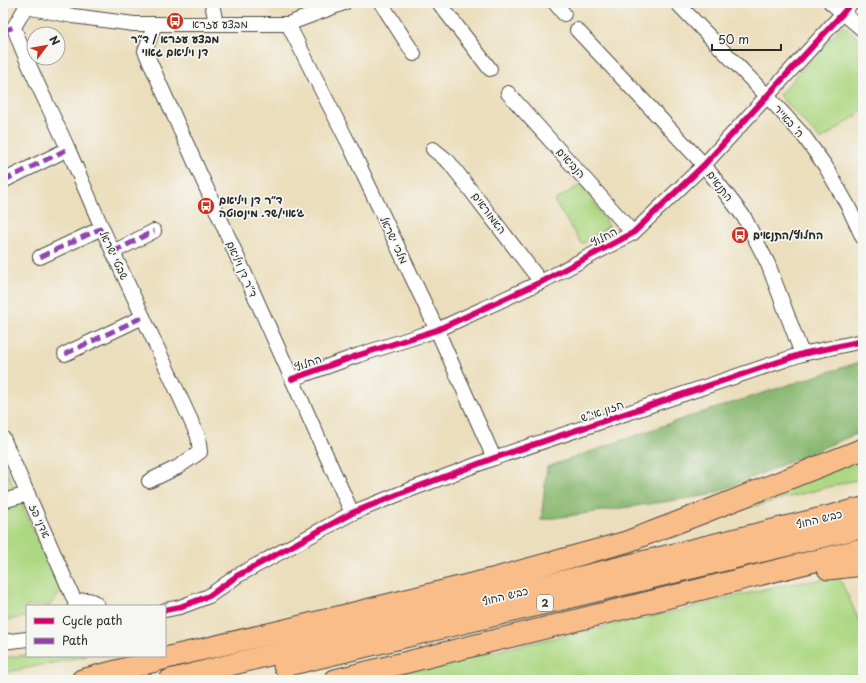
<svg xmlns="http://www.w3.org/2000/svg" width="866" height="683" font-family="'Playpen Sans','Playpen Sans Hebrew',sans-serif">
<rect width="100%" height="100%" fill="#f6f6f2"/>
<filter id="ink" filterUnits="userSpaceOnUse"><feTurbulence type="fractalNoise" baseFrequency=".025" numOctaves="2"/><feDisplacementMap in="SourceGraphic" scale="8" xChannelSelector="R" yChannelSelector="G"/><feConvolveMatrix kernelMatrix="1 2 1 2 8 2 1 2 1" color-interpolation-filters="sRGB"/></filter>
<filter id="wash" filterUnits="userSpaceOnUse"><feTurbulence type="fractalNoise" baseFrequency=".012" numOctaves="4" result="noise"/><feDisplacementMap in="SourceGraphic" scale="16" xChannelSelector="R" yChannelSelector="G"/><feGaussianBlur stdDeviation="0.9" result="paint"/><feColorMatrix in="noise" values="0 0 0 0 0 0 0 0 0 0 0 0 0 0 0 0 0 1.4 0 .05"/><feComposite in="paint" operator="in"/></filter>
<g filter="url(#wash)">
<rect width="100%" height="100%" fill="#ebdebc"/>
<!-- green -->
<g fill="#add883" stroke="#6c8257">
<path d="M 843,25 L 863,42 L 863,111 L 821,140 L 779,95 Z"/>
<path d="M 582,184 L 609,226 L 582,244 L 554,201 Z"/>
<path d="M 863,455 L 863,478 L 713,517 Z"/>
<path d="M 3,463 L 61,592 L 49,606 L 27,606 L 27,617 L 3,620 Z"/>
<path d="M 839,577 L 863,629 L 863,680 L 365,680 L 684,609 L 773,587 Z"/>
<path d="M 27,655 L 27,656 L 87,656 L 3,673 L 3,658 Z"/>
</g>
<!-- forest -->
<path fill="#8ab871" stroke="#5a724e" d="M 863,361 L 863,431 L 710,495 L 541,520 L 547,467 L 682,419 Z"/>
</g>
<g filter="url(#ink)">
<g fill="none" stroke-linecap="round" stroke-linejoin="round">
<defs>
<g id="minor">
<path d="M 24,3 L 26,7 L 73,16 L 134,24 L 288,24 L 344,3"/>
<path d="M 212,3 L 216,24"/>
<path d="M 381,3 L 414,54"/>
<path d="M 439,3 L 490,69"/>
<path d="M 555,3 L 564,14"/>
<path d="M 677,3 L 767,96 L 803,135 L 826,167 L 848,206 L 863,238"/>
<path d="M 831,3 L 863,30"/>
<path d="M 26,7 L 14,27 C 28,69 50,108 68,149 C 83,183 97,218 113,252 L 198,436 L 200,452 L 178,467 L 149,481"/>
<path d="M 155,24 L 145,51 L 292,379 L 352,513"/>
<path d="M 288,24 L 351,148 L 437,330 L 494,458"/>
<path d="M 577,30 L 704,165 L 744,217 L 768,264 L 802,354"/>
<path d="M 508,93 L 633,233"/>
<path d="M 433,149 L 449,162 L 541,282"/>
<path d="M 3,181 L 68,149"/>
<path d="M 113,252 L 154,231"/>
<path d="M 40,257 L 102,228"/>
<path d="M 65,354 L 143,317"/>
<path d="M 292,379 L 359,355 L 437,330 L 541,282 L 633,233 L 704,165 L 843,13 L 851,3"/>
<path d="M 3,438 L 76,604"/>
<path d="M 3,501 L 28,494"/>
<path d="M 75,606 C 81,598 92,598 98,606"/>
<path d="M 165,610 L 180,607 L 209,596 L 237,576 L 352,513 L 404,492 L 494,458 L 802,354 L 863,341"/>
<path d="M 3,642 L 27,639"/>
</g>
<g id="highway">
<path d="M 828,569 L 863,565"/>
<path d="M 284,666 L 863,527"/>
<path d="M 82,680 L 178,655 L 281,631 L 492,579 L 626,542 L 702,513 L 863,449"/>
<path d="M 170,680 L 552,584 L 863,508"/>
<path d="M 335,680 L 863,549"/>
</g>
</defs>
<!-- minor casing -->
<use href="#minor" stroke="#484641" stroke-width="16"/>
<!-- highway casing -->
<use href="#highway" stroke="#484641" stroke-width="23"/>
<!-- minor -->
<use href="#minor" stroke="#fff" stroke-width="14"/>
<!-- highway -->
<use href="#highway" stroke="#f8bd89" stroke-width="21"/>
<!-- quiet -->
<g stroke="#8e44ad" stroke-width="5" stroke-dasharray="10 5" stroke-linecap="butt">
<path d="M 3,31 L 14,27"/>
<path d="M 3,181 L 68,149"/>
<path d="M 113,252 L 154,231"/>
<path d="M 40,257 L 102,228"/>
<path d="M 65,354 L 143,317"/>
</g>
<defs>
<g id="cycleway">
<path d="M 292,379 L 359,355 L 437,330 L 541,282 L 633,233 L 704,165 L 843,13 L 851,3"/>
<path d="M 165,610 L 180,607 L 209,596 L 237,576 L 352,513 L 404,492 L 494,458 L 802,354 L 863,341"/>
</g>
</defs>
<!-- cycleway casing -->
<use href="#cycleway" stroke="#f6f6f2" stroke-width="8"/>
<!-- cycleway -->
<use href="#cycleway" stroke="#d6006c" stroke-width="6"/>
</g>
</g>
<!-- icons -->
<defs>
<symbol id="bus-disc" viewBox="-11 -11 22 22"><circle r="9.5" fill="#c8321e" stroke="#f6f6f2"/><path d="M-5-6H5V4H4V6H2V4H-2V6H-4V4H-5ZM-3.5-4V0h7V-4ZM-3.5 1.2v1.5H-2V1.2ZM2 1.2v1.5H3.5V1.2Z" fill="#fff"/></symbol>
</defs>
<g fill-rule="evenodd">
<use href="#bus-disc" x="165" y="11" width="20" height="20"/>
<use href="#bus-disc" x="196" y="196" width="20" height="20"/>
<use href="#bus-disc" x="730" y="225" width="20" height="20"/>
</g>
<g text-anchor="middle" stroke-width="3.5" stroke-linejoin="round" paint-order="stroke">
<!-- shield labels -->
<rect fill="#f6f6f2" stroke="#686867" stroke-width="1" x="537" y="595" width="16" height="16" rx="3"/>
<g font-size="10" font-weight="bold" fill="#2b2b2b">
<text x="545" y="607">2</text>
</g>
<!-- street labels -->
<g font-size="11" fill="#2b2b2b" stroke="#f6f6f2">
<text x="220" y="28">מבצע עזרא</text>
<text transform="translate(789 121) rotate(49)" y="4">ה' באייר</text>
<text transform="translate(571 163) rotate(48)" y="4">הנביאים</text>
<text transform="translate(720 186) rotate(53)" y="4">התנאים</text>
<text transform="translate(489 213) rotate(53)" y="4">האמוראים</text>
<text transform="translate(604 237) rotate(-28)" y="4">החלוץ</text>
<text transform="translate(394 240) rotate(65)" y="4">מלכי ישראל</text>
<text transform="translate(114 255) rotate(65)" y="4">שבטי ישראל</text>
<text transform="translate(242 269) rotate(66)" y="4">ד״ר דן ויליאם</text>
<text transform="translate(308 363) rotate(-20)" y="4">החלוץ</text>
<text transform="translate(602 411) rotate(-19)" y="4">חזון אי"ש</text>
<text transform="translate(819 519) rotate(-14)" y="4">כביש החוף</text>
<text transform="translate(40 521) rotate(66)" y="4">אדני פז</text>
<text transform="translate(505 596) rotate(-14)" y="4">כביש החוף</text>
</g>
<!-- poi labels -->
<g font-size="11" font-weight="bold" fill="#2b2b2b" stroke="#f6f6f2" text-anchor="start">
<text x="175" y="43" text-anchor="middle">מבצע עזרא / ד״ר<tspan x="175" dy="13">דן ויליאם גאוי</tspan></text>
<text x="219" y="204">ד״ר דן ויליאם<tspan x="219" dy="13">ג׳אוי/שד. מינסוטה</tspan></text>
<text x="753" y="239">החלוץ/התנאים</text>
</g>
</g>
<!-- margin -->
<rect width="866" height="683" fill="none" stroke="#f6f6f2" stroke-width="16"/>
<!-- legend -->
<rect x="26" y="605" width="140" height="52" fill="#f6f6f2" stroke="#a5a5a2"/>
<rect x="34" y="618" width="20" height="6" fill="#d6006c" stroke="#a5a5a2"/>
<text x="62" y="625" font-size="12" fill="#2b2b2b">Cycle path</text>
<rect x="34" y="638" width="20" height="6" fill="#8e44ad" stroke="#a5a5a2"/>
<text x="62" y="645" font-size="12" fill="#2b2b2b">Path</text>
<!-- north arrow -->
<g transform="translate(46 46) rotate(58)"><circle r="19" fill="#f6f6f2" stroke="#a5a5a2"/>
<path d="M0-3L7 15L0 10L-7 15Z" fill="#c8321e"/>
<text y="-6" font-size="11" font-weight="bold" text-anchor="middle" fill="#2b2b2b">N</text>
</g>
<!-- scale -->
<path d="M712 44v6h69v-6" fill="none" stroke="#2b2b2b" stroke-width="2"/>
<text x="718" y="44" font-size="12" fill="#2b2b2b" stroke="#f6f6f2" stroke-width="3" paint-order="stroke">50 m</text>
</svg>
